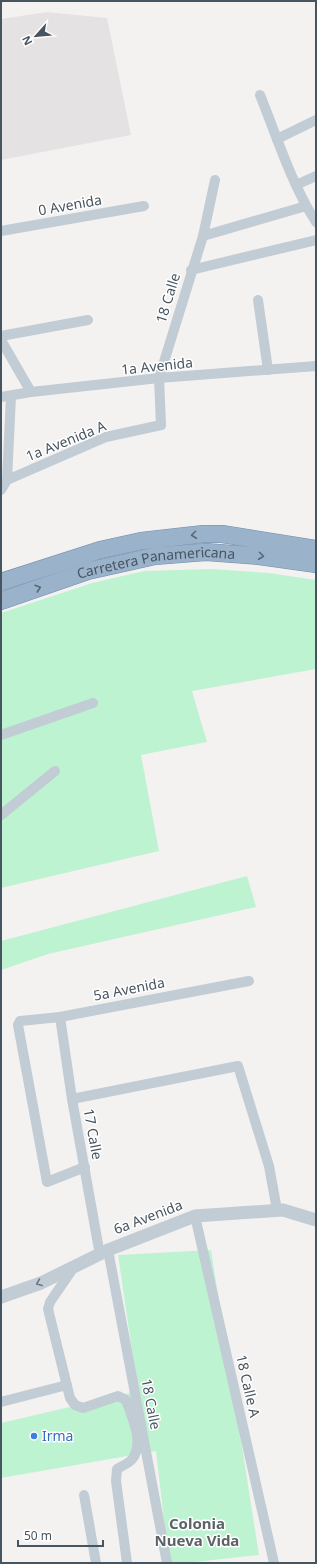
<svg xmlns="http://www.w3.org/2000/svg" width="317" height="1564" font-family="'Noto Sans',sans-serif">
<rect width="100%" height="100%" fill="#f4f1f1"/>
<!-- education -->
<path fill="#e5e2e3" d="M 47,12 L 107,18 L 131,135 L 1,160 L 1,19 Z"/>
<!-- green -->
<g fill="#bef3d2">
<path d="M 211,569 L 269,573 L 316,580 L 316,669 L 192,691 L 207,742 L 141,755 L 159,851 L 1,888 L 1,613 L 92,583 L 144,571 Z"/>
<path d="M 247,876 L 256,907 L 48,954 L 1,970 L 1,941 Z"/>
<path d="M 211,1250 L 259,1555 L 185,1563 L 169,1563 L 156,1451 L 1,1478 L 1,1423 L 138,1391 L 118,1255 Z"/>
</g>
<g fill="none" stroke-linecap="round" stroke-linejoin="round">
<defs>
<g id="trunk">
<path d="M 1,582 L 100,550 L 141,541 L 203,534 L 222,534 L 316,549"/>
<path id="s1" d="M 1,601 L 88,571 L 155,556 L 206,552 L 259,556 L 316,564"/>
</g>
</defs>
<!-- trunk casing -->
<use href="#trunk" stroke="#718faf" stroke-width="18"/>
<!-- minor -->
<g stroke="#c1ccd4" stroke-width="10">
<path d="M 260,95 C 277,137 291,183 316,222"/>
<path d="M 277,139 L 316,120"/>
<path d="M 296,185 L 316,176"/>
<path d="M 1,231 L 144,206"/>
<path d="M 203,236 L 306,206"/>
<path d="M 191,270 L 316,240"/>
<path d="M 258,300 L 268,370"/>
<path d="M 1,336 L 88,320"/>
<path d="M 1,340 L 31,392"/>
<path d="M 1,397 L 31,392 L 159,378 L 316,366"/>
<path d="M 7,480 L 106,437 L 161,425 L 159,378 L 203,236 L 215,180"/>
<path d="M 1,490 L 7,480 L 11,396"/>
<path d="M 1,735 L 93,703"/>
<path d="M 1,815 L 55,771"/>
<path d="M 60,1017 L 72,1099 L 100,1255"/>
<path d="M 72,1099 L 238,1066 L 269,1166 L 277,1210"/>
<path d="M 85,1167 L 47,1182 L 18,1025 L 20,1021 L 60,1017 L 249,981"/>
<path d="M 195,1216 L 274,1563"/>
<path d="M 108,1250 L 167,1563"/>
<path d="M 74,1267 L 50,1302 L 48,1309 L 70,1398 L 75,1405 L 83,1408 L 118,1396 L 126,1400 C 132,1418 144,1441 133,1458 C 130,1463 122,1466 117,1469 L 116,1481 L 127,1563"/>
<path d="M 1,1402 L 67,1385"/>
<path d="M 84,1495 L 96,1563"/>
</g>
<!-- tertiary -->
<path stroke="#c1ccd4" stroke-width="13" d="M 1,1297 L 41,1283 L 108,1250 L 195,1216 L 283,1210 L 316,1220"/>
<!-- trunk -->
<use href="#trunk" stroke="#9ab2ca" stroke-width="17"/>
</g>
<!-- one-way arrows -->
<defs><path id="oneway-chevron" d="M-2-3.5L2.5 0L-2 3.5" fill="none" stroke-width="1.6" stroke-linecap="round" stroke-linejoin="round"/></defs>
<g stroke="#586876">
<use href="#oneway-chevron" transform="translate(194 535) rotate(173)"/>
<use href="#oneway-chevron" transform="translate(261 556) rotate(7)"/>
<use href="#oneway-chevron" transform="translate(38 588) rotate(-19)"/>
</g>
<use stroke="#6c7984" href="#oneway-chevron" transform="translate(39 1283) rotate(158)"/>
<!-- markers -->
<circle fill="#3f7fe0" stroke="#fff" stroke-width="1.5" cx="34" cy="1436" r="4"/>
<g text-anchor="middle" stroke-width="3" stroke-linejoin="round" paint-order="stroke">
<!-- street labels -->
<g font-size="14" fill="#475561" stroke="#fff">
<text transform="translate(70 205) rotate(-10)" y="5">0 Avenida</text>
<text transform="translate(168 298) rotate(-73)" y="5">18 Calle</text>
<text transform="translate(157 366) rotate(-6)" y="5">1a Avenida</text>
<text transform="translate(66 441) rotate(-22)" y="5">1a Avenida A</text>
<text dy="5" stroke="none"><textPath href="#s1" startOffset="161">Carretera Panamericana</textPath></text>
<text transform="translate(129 989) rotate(-11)" y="5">5a Avenida</text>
<text transform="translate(93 1134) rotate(80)" y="5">17 Calle</text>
<text transform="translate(148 1217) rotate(-21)" y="5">6a Avenida</text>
<text transform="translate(248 1386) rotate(77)" y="5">18 Calle A</text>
<text transform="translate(151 1404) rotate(79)" y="5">18 Calle</text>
</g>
<!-- shop labels -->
<g font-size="14" fill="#366cbe" stroke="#fff" text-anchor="start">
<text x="42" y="1441">Irma</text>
</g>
<!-- neighbourhood labels -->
<g font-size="15" font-weight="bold" fill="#5d6267" stroke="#fff">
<text x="197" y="1529">Colonia<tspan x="197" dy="17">Nueva Vida</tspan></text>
</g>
</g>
<!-- border -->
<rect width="317" height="1564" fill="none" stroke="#475561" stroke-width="4"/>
<!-- north arrow -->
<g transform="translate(36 36) rotate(243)" stroke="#ffffff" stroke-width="3" paint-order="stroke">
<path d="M0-3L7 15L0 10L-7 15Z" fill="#475561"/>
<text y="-6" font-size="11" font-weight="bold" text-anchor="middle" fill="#475561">N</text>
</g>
<!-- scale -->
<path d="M18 1540v6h85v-6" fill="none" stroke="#475561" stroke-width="2"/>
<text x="24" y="1540" font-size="12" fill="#475561" stroke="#ffffff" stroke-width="3" paint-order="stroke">50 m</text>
</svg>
